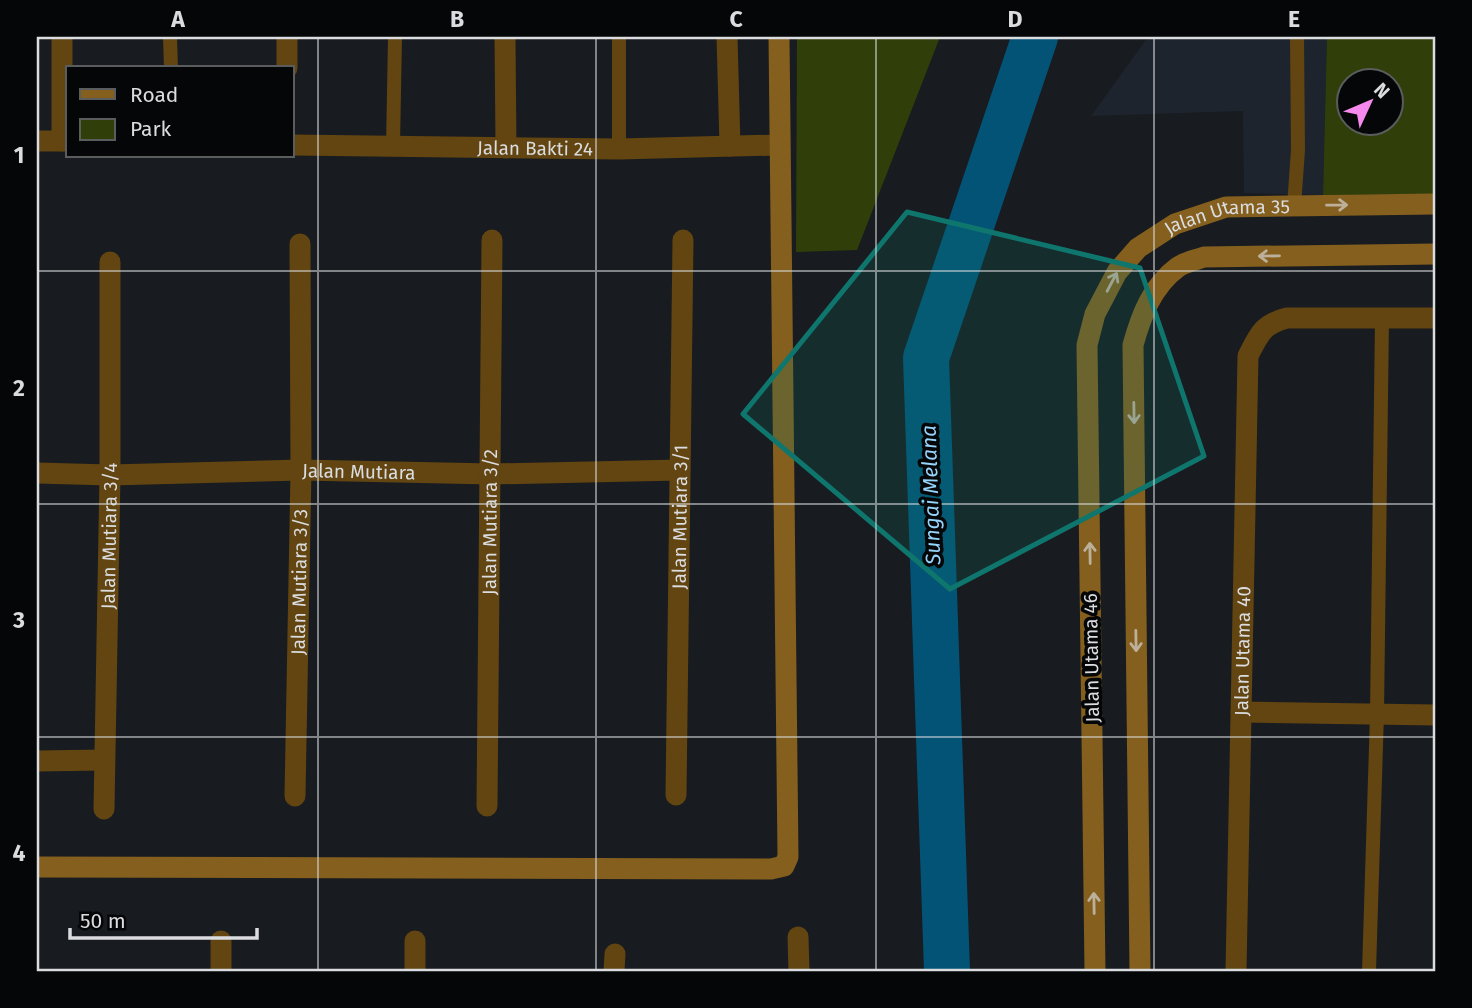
<svg xmlns="http://www.w3.org/2000/svg" width="1472" height="1008" font-family="'Fira Sans',sans-serif">
<rect width="100%" height="100%" fill="#181b1f"/>
<!-- built -->
<path fill="#1e242d" d="M 1148,37 L 1327,37 L 1323,195 L 1244,193 L 1243,111 L 1091,116 Z"/>
<!-- green -->
<g fill="#303f09" fill-rule="evenodd">
<path d="M 797,37 L 940,37 L 857,250 L 796,252 Z"/>
<path d="M 1327,37 L 1435,37 L 1435,194 L 1323,195 ZM 1350,80 L 1392,80 L 1392,122 L 1350,122 Z"/>
</g>
<g fill="none" stroke-linecap="round" stroke-linejoin="round">
<!-- river -->
<path stroke="#035376" stroke-width="46" d="M 947,971 L 926,358 L 1035,37"/>
<!-- lane -->
<g stroke="#624511" stroke-width="14">
<path d="M 170,37 L 171,68"/>
<path d="M 393,146 L 395,37"/>
<path d="M 619,149 L 619,37"/>
<path d="M 1294,206 L 1298,150 L 1297,37"/>
<path d="M 1369,971 L 1377,714 L 1382,318"/>
</g>
<!-- street -->
<g stroke="#624511" stroke-width="21">
<path d="M 287,37 L 287,68"/>
<path d="M 505,37 L 506,148"/>
<path d="M 727,37 L 730,146"/>
<path d="M 37,141 L 68,141"/>
<path d="M 62,141 L 62,37"/>
<path id="s1" d="M 292,145 L 619,149 L 778,145"/>
<path id="s2" d="M 37,473 L 110,475 L 301,470 L 492,474 L 680,470"/>
<path d="M 1241,712 L 1435,715"/>
<path d="M 37,761 L 104,760"/>
<path id="s3" d="M 676,795 L 683,240"/>
<path id="s4" d="M 295,796 L 301,470 L 300,244"/>
<path id="s5" d="M 487,806 L 492,240"/>
<path id="s6" d="M 104,809 L 110,475 L 110,262"/>
<path d="M 798,937 L 799,971"/>
<path d="M 221,941 L 221,971"/>
<path d="M 415,971 L 415,941"/>
<path d="M 614,971 L 615,954"/>
<path id="s7" d="M 1236,971 L 1248,356 C 1259,334 1263,324 1287,318 L 1435,318"/>
</g>
<!-- secondary -->
<g stroke="#845f1e" stroke-width="21">
<path d="M 37,867 L 771,869 L 784,866 L 788,857 L 779,37"/>
<path id="s8" d="M 1095,971 L 1087,345 L 1095,314 L 1117,272 L 1138,248 L 1175,224 L 1226,207 L 1435,204"/>
<path d="M 1140,971 L 1133,345 C 1141,316 1152,286 1178,267 C 1185,262 1196,260 1204,257 L 1435,254"/>
</g>
</g>
<!-- one-way arrows -->
<defs><path id="oneway-shaft" d="M-6 0H5M1.5-3L5.5 0L1.5 3" fill="none" stroke-width="1.6" stroke-linecap="round" stroke-linejoin="round" transform="scale(1.75)"/></defs>
<g stroke="#bcb09b">
<use href="#oneway-shaft" transform="translate(1337 205) rotate(-1)"/>
<use href="#oneway-shaft" transform="translate(1269 256) rotate(179)"/>
<use href="#oneway-shaft" transform="translate(1112 282) rotate(-62)"/>
<use href="#oneway-shaft" transform="translate(1134 413) rotate(89)"/>
<use href="#oneway-shaft" transform="translate(1090 553) rotate(-91)"/>
<use href="#oneway-shaft" transform="translate(1136 641) rotate(89)"/>
<use href="#oneway-shaft" transform="translate(1094 903) rotate(-91)"/>
</g>
<!-- marked area -->
<path fill="#0f766e" fill-opacity="0.2" stroke="#0f766e" stroke-width="5" stroke-linejoin="round" d="M 907,212 L 1140,268 L 1204,456 L 950,589 L 743,414 Z"/>
<!-- grid -->
<path fill="none" stroke="#dadcdf" stroke-width="2" stroke-opacity="0.55" d="M 318,37 L 318,971M 596,37 L 596,971M 876,37 L 876,971M 1154,37 L 1154,971M 37,271 L 1435,271M 37,504 L 1435,504M 37,737 L 1435,737"/>
<g text-anchor="middle" stroke-width="7" stroke-linejoin="round" paint-order="stroke">
<!-- street labels -->
<g font-size="19" fill="#dadcdf" stroke="#050607">
<text dy="7" stroke="none"><textPath href="#s1" startOffset="243">Jalan Bakti 24</textPath></text>
<text dy="7" stroke="none"><textPath href="#s8" startOffset="835">Jalan Utama 35</textPath></text>
<text dy="7" stroke="none"><textPath href="#s2" startOffset="322">Jalan Mutiara</textPath></text>
<text dy="7" stroke="none"><textPath href="#s3" startOffset="278">Jalan Mutiara 3/1</textPath></text>
<text dy="7" stroke="none"><textPath href="#s5" startOffset="284">Jalan Mutiara 3/2</textPath></text>
<text dy="7" stroke="none"><textPath href="#s6" startOffset="273">Jalan Mutiara 3/4</textPath></text>
<text dy="7" stroke="none"><textPath href="#s4" startOffset="214">Jalan Mutiara 3/3</textPath></text>
<text dy="7" stroke="none"><textPath href="#s7" startOffset="320">Jalan Utama 40</textPath></text>
<text transform="translate(1091 658) rotate(-91)" y="7">Jalan Utama 46</text>
</g>
<!-- water labels -->
<g font-size="21" font-style="italic" fill="#95d4fb" stroke="#050607">
<text transform="translate(931 495) rotate(-92)" y="7">Sungai Melana</text>
</g>
</g>
<!-- border -->
<rect width="1472" height="1008" fill="none" stroke="#050607" stroke-width="77"/>
<!-- legend -->
<rect x="66" y="66" width="228" height="91" fill="#050607" stroke="#5a5c5d" stroke-width="2"/>
<rect x="80" y="89" width="35" height="10" fill="#845f1e" stroke="#5a5c5d" stroke-width="2"/>
<text x="130" y="102" font-size="21" fill="#dadcdf">Road</text>
<rect x="80" y="119" width="35" height="21" fill="#303f09" stroke="#5a5c5d" stroke-width="2"/>
<text x="130" y="136" font-size="21" fill="#dadcdf">Park</text>
<!-- north arrow -->
<g transform="translate(1370 102) rotate(46)"><circle r="33" fill="#050607" stroke="#5a5c5d" stroke-width="2"/>
<path d="M0-5L12 26L0 18L-12 26Z" fill="#f689ee"/>
<text y="-10" font-size="19" font-weight="bold" text-anchor="middle" fill="#dadcdf">N</text>
</g>
<!-- scale -->
<path d="M70 928v10h187v-10" fill="none" stroke="#dadcdf" stroke-width="3.5"/>
<text x="80" y="928" font-size="21" fill="#dadcdf" stroke="#050607" stroke-width="5" paint-order="stroke">50 m</text>
<rect x="38" y="38" width="1396" height="932" fill="none" stroke="#dadcdf" stroke-width="2.5"/>
<g font-size="23" text-anchor="middle" font-weight="bold" fill="#dadcdf">
<text x="178" y="27">A</text>
<text x="457" y="27">B</text>
<text x="736" y="27">C</text>
<text x="1015" y="27">D</text>
<text x="1294" y="27">E</text>
<text x="19" y="163">1</text>
<text x="19" y="396">2</text>
<text x="19" y="628">3</text>
<text x="19" y="861">4</text>
</g>
</svg>
